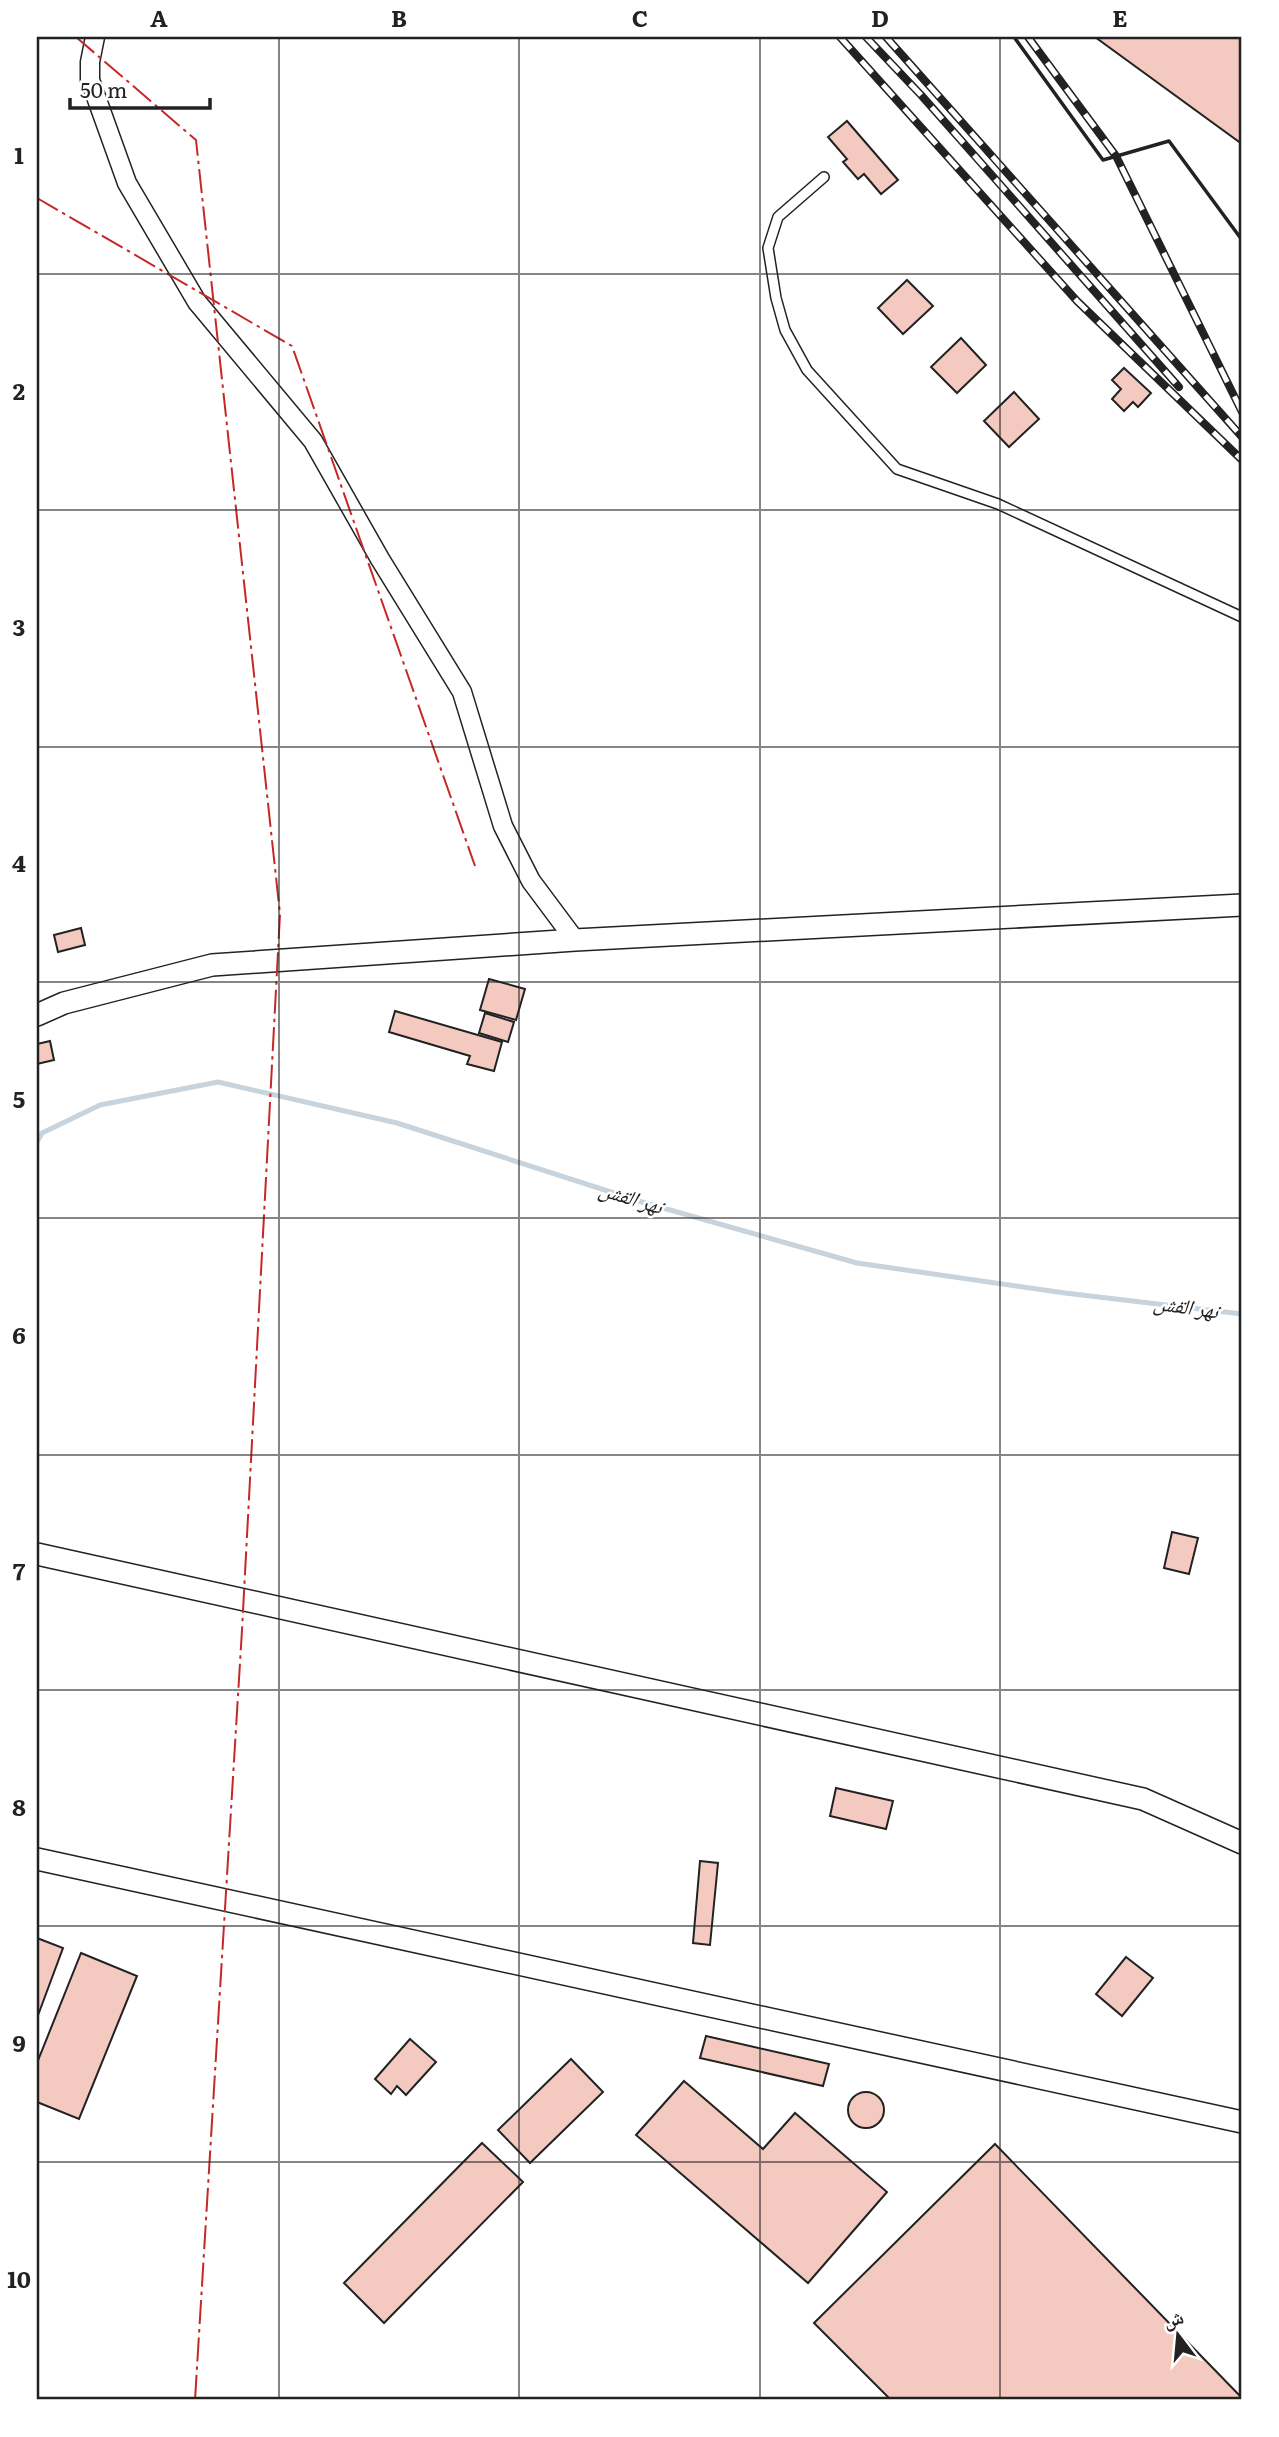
<svg xmlns="http://www.w3.org/2000/svg" width="1279" height="2437" font-family="Literata,'Noto Naskh Arabic',serif">
<rect width="100%" height="100%" fill="#fff"/>
<g fill="none" stroke-linecap="round" stroke-linejoin="round">
<!-- stream -->
<path stroke="#c7d3dd" stroke-width="5" d="M 37,1142 L 42,1133 L 100,1105 L 218,1082 L 397,1123 L 642,1202 L 857,1263 L 1065,1293 L 1242,1314"/>
</g>
<!-- building -->
<g fill="#f3c9c0" stroke="#222" stroke-width="2">
<path d="M 1095,37 L 1242,37 L 1242,144 Z"/>
<path d="M 847,121 L 898,180 L 881,194 L 864,174 L 858,179 L 843,162 L 847,159 L 828,137 Z"/>
<path d="M 907,280 L 933,306 L 903,334 L 878,308 Z"/>
<path d="M 961,338 L 986,365 L 957,393 L 931,367 Z"/>
<path d="M 1124,368 L 1151,393 L 1138,407 L 1133,402 L 1124,411 L 1112,399 L 1121,389 L 1112,380 Z"/>
<path d="M 1014,392 L 1039,419 L 1009,447 L 984,421 Z"/>
<path d="M 81,928 L 85,945 L 58,952 L 54,935 Z"/>
<path d="M 489,979 L 525,989 L 516,1020 L 480,1010 Z"/>
<path d="M 395,1011 L 502,1042 L 494,1071 L 467,1064 L 470,1056 L 389,1032 Z"/>
<path d="M 485,1013 L 514,1022 L 508,1042 L 479,1033 Z"/>
<path d="M 50,1041 L 54,1060 L 37,1064 L 37,1044 Z"/>
<path d="M 1172,1532 L 1198,1538 L 1189,1574 L 1164,1568 Z"/>
<path d="M 836,1788 L 893,1801 L 886,1829 L 830,1816 Z"/>
<path d="M 700,1861 L 718,1863 L 710,1945 L 693,1943 Z"/>
<path d="M 37,1938 L 63,1948 L 37,2018 Z"/>
<path d="M 81,1953 L 137,1976 L 79,2119 L 37,2102 L 37,2063 Z"/>
<path d="M 1126,1957 L 1153,1978 L 1122,2016 L 1096,1994 Z"/>
<path d="M 706,2036 L 829,2064 L 823,2086 L 700,2058 Z"/>
<path d="M 410,2039 L 436,2062 L 406,2095 L 397,2086 L 391,2094 L 375,2079 Z"/>
<path d="M 571,2059 L 603,2092 L 530,2163 L 498,2130 Z"/>
<path d="M 684,2081 L 763,2149 L 795,2113 L 887,2192 L 808,2283 L 636,2135 Z"/>
<circle cx="866" cy="2110" r="18"/>
<path d="M 482,2143 L 523,2182 L 384,2323 L 344,2283 Z"/>
<path d="M 995,2144 L 1242,2398 L 1242,2400 L 891,2400 L 814,2323 Z"/>
</g>
<g fill="none" stroke-linecap="round" stroke-linejoin="round">
<defs>
<path id="service" d="M 824,177 L 778,217 L 768,248 L 776,298 L 785,330 L 807,370 L 897,469 L 998,504 L 1242,617"/>
<path id="minor" d="M 95,37 L 90,62 L 90,80 L 127,183 L 197,302 L 313,441 L 380,559 L 462,692 L 503,826 L 531,881 L 575,940"/>
<g id="tertiary">
<path d="M 37,1015 L 64,1003 L 212,965 L 575,940 L 1242,905"/>
<path d="M 37,1554 L 1143,1799 L 1242,1843"/>
<path d="M 37,1859 L 1242,2122"/>
</g>
</defs>
<!-- service casing -->
<use href="#service" stroke="#222" stroke-width="12"/>
<!-- minor casing -->
<use href="#minor" stroke="#222" stroke-width="21"/>
<!-- tertiary casing -->
<use href="#tertiary" stroke="#222" stroke-width="24"/>
<!-- service -->
<use href="#service" stroke="#fff" stroke-width="9"/>
<!-- minor -->
<use href="#minor" stroke="#fff" stroke-width="18"/>
<!-- tertiary -->
<use href="#tertiary" stroke="#fff" stroke-width="21"/>
<defs>
<g id="rail">
<path d="M 840,37 L 1077,301 L 1242,460"/>
<path d="M 866,37 L 921,95 L 1179,387"/>
<path d="M 886,37 L 1242,437"/>
<path d="M 1028,37 L 1116,156 L 1242,412"/>
</g>
</defs>
<!-- rail casing -->
<use href="#rail" stroke="#222" stroke-width="8"/>
<!-- rail -->
<use href="#rail" stroke="#fff" stroke-width="5" stroke-dasharray="16" stroke-linecap="butt"/>
<!-- wall -->
<path stroke="#222" stroke-width="3.5" d="M 1014,37 L 1103,160 L 1169,141 L 1242,240"/>
<!-- power -->
<g stroke="#c62828" stroke-width="2" stroke-dasharray="24 5 3.5 5" stroke-linecap="butt">
<path d="M 76,37 L 196,140 L 280,914 L 242,1630 L 195,2400"/>
<path d="M 37,198 L 292,346 L 475,866"/>
</g>
</g>
<!-- grid -->
<path fill="none" stroke="#222" stroke-width="2" stroke-opacity="0.55" d="M 279,37 L 279,2400M 519,37 L 519,2400M 760,37 L 760,2400M 1000,37 L 1000,2400M 37,274 L 1242,274M 37,510 L 1242,510M 37,747 L 1242,747M 37,982 L 1242,982M 37,1218 L 1242,1218M 37,1455 L 1242,1455M 37,1690 L 1242,1690M 37,1926 L 1242,1926M 37,2162 L 1242,2162"/>
<g text-anchor="middle" stroke-width="5" stroke-linejoin="round" paint-order="stroke">
<!-- water labels -->
<g font-size="21" font-style="italic" fill="#222" stroke="#fff">
<text transform="translate(631 1198) rotate(17)" y="7">نهر القش</text>
<text transform="translate(1186 1307) rotate(8)" y="7">نهر القش</text>
</g>
</g>
<!-- border -->
<rect width="1279" height="2437" fill="none" stroke="#ffffff" stroke-width="77"/>
<!-- north arrow -->
<g transform="translate(1178 2335) rotate(344)" stroke="#ffffff" stroke-width="5" paint-order="stroke">
<path d="M0-5L12 26L0 18L-12 26Z" fill="#222222"/>
<text y="-10" font-size="19" font-weight="bold" text-anchor="middle" fill="#222222">ش</text>
</g>
<!-- scale -->
<path d="M70 98v10h140v-10" fill="none" stroke="#222222" stroke-width="3.5"/>
<text x="80" y="98" font-size="21" fill="#222222" stroke="#ffffff" stroke-width="5" paint-order="stroke">50 m</text>
<rect x="38" y="38" width="1202" height="2360" fill="none" stroke="#222" stroke-width="2.5"/>
<g font-size="23" text-anchor="middle" font-weight="bold" fill="#222">
<text x="159" y="27">A</text>
<text x="399" y="27">B</text>
<text x="640" y="27">C</text>
<text x="880" y="27">D</text>
<text x="1120" y="27">E</text>
<text x="19" y="164">1</text>
<text x="19" y="400">2</text>
<text x="19" y="636">3</text>
<text x="19" y="872">4</text>
<text x="19" y="1108">5</text>
<text x="19" y="1344">6</text>
<text x="19" y="1580">7</text>
<text x="19" y="1816">8</text>
<text x="19" y="2052">9</text>
<text x="19" y="2288">10</text>
</g>
</svg>
